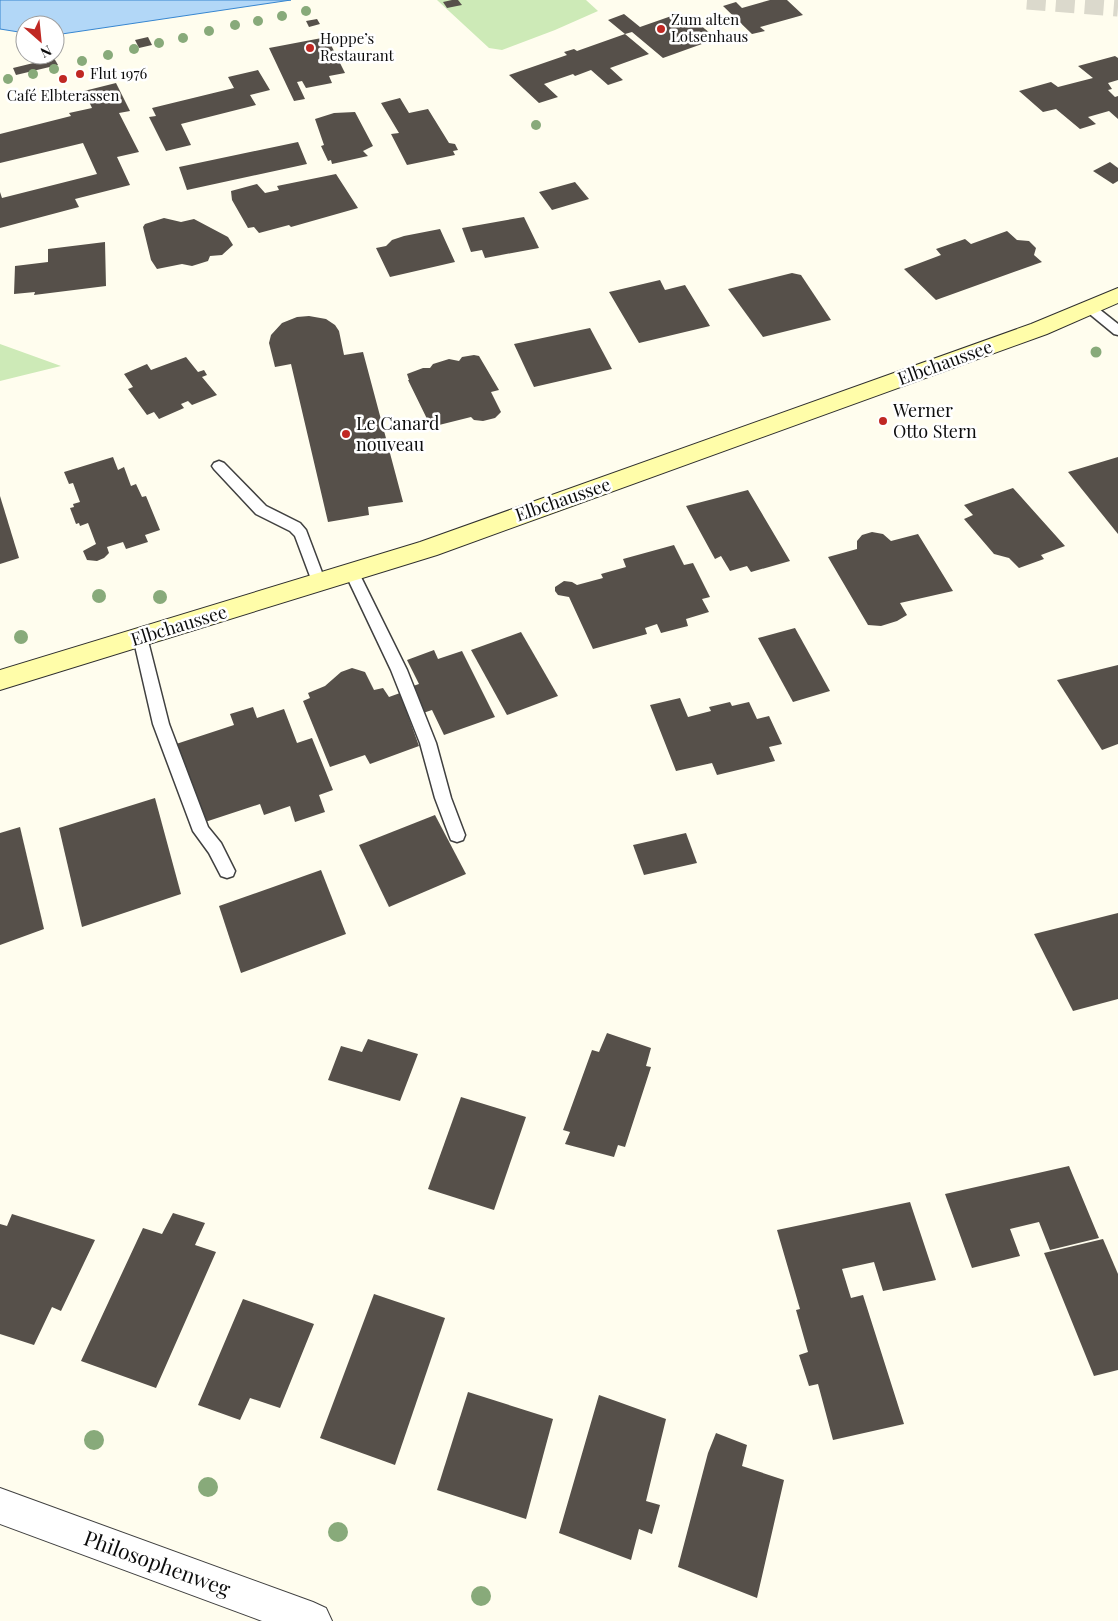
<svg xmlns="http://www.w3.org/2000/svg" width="1118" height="1621" font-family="'Playfair Display',serif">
<rect width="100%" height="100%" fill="#fffdee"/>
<!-- green -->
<g fill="#cdeab7">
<path d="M 437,0 L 586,0 L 598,11 L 555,30 L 502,50 L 489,48 Z"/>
<path d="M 0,344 L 61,366 L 0,381 Z"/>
</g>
<!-- water -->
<path fill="#b2d7f7" stroke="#3786d0" d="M 0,0 L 291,0 L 55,35 L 55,25 L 25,25 L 25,33 L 0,29 Z"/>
<!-- building -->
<g fill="#56504a">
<path d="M 452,0 L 458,0 L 462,5 L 447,8 L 443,2 Z"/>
<path d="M 770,0 L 787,0 L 803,15 L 760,27 L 765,31 L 752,34 L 723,6 L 736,2 L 742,8 Z"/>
<path d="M 680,13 L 689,21 L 693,19 L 711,34 L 707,35 L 713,40 L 663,58 L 632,32 L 625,34 L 608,20 L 624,14 L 640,27 Z"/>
<path d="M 317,19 L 320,24 L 309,27 L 306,21 Z"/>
<path d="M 625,34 L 649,54 L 610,68 L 623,80 L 608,85 L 591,70 L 575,76 L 573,74 L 544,84 L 558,97 L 539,103 L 509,75 L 567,55 L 564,52 L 574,49 L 577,51 Z"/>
<path d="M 148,37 L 152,45 L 139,48 L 135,40 Z"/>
<path d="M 327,37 L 345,73 L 329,76 L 332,83 L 306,88 L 302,81 L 297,82 L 305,99 L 294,101 L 269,48 Z"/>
<path d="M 1115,56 L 1118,58 L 1118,80 L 1108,83 L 1112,89 L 1108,90 L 1115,97 L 1118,96 L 1118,119 L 1109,111 L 1088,117 L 1096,124 L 1080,129 L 1056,109 L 1043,112 L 1019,91 L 1051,82 L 1058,87 L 1093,78 L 1078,66 Z"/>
<path d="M 54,58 L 58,65 L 16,75 L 13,68 Z"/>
<path d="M 258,70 L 270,90 L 250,95 L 256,105 L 181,124 L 191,145 L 166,151 L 149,117 L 156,116 L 152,108 L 234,88 L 228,77 Z"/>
<path d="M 116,83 L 130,111 L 119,113 L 139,152 L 117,157 L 130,185 L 75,199 L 79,207 L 0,228 L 0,192 L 2,198 L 97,174 L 83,143 L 0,163 L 0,134 L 71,116 L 69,113 L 92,108 L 84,91 Z"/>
<path d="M 400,98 L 409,113 L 428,109 L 449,143 L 455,144 L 458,150 L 453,151 L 455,155 L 407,165 L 391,134 L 399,133 L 381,103 Z"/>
<path d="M 355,112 L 373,146 L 363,151 L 368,156 L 332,164 L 331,160 L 328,161 L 321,146 L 324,145 L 315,119 L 334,113 Z"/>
<path d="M 298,142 L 307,164 L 187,190 L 179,167 Z"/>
<path d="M 1110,162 L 1118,168 L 1118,181 L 1113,184 L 1093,171 Z"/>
<path d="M 336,174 L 358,208 L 291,227 L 289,225 L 259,233 L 254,227 L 248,228 L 232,200 L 231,191 L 257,184 L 265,193 L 279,190 L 277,186 Z"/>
<path d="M 575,182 L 589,199 L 552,210 L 539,192 Z"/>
<path d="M 524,217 L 539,248 L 485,258 L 482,250 L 471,252 L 462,228 Z"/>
<path d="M 164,218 L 181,222 L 194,219 L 228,237 L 233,245 L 222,255 L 210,256 L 208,261 L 192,266 L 182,264 L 157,269 L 151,260 L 143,227 L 145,224 Z"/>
<path d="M 440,229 L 455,262 L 390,277 L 376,248 L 386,246 L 392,240 L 404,236 Z"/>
<path d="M 1007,231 L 1017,240 L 1029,241 L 1036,248 L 1034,255 L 1042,262 L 936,300 L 904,269 L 941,255 L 936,249 L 965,239 L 971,244 Z"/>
<path d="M 105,242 L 106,286 L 34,295 L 35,292 L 14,294 L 15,266 L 48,262 L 48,249 Z"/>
<path d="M 792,273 L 801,275 L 831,320 L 763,337 L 728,289 Z"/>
<path d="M 660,280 L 665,290 L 685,285 L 710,326 L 639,343 L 609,292 Z"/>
<path d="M 309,316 L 326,319 L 335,325 L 339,331 L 344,355 L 363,352 L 403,502 L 368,507 L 369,515 L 328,522 L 291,364 L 275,367 L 269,343 L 271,335 L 282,323 L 297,317 Z"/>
<path d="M 590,328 L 612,369 L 534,387 L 514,344 Z"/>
<path d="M 474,355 L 479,356 L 499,390 L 491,392 L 501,412 L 495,418 L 483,421 L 474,420 L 471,417 L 431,427 L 408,380 L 409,380 L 407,374 L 423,368 L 430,368 L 433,364 L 449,359 L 459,361 L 462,357 Z"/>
<path d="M 186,357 L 198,372 L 204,370 L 207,375 L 202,377 L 217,395 L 192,405 L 188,401 L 181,404 L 184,408 L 159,419 L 154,412 L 147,415 L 128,389 L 133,387 L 124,374 L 147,364 L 151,370 Z"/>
<path d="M 113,457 L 118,470 L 124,467 L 131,486 L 136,484 L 142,497 L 146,496 L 160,530 L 145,535 L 148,542 L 126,549 L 123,542 L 107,547 L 109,553 L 104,558 L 97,561 L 87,560 L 83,551 L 96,544 L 88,523 L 80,526 L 79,523 L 76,524 L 70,508 L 74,507 L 73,504 L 80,502 L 73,483 L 69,484 L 64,472 Z"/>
<path d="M 1118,457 L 1118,534 L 1068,472 Z"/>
<path d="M 1013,488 L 1065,546 L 1041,555 L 1044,559 L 1019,568 L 1009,558 L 994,554 L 964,519 L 973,515 L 964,505 Z"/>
<path d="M 748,490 L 790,561 L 751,572 L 747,566 L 730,571 L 721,556 L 715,559 L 686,506 Z"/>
<path d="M 0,496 L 19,558 L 0,564 Z"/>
<path d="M 872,532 L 883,534 L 891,541 L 918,534 L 953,591 L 900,603 L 907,615 L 897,621 L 881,626 L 868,625 L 828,557 L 857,549 L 857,541 L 862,535 Z"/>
<path d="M 674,545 L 684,565 L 693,563 L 710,597 L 702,599 L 709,612 L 686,619 L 688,626 L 661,633 L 657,624 L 645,628 L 647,634 L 593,649 L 569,597 L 558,595 L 555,591 L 555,587 L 564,581 L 572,582 L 577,585 L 603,578 L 601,574 L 626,567 L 623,559 Z"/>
<path d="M 795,628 L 830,691 L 793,702 L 758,638 Z"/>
<path d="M 521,632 L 558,696 L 507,715 L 471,650 Z"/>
<path d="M 434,650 L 438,659 L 462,651 L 495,717 L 444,735 L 432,710 L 423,713 L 410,687 L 419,684 L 407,660 Z"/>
<path d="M 1118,665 L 1118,744 L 1102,750 L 1057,680 Z"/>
<path d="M 352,668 L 365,672 L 374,690 L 383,688 L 389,697 L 400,693 L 419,746 L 370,764 L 365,755 L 330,767 L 303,701 L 310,698 L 308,693 L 325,686 L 341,672 Z"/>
<path d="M 680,698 L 688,717 L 711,711 L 709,707 L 730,702 L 732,706 L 749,702 L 757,719 L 769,716 L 782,744 L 769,747 L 775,761 L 717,775 L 712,763 L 676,771 L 650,705 Z"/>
<path d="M 253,707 L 257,718 L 284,709 L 297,743 L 312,738 L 333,790 L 319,795 L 325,812 L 295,822 L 290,806 L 264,815 L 260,804 L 202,823 L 173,745 L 234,725 L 230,714 Z"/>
<path d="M 155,798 L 181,894 L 82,927 L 59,828 Z"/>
<path d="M 435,815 L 466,874 L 389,907 L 359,845 Z"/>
<path d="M 20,827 L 44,929 L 0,945 L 0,833 Z"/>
<path d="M 686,833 L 697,863 L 644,875 L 633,845 Z"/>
<path d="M 321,870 L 346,934 L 241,973 L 219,906 Z"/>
<path d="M 1118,913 L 1118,999 L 1073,1011 L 1034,934 Z"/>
<path d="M 607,1033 L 651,1048 L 646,1066 L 651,1067 L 625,1147 L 618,1145 L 614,1157 L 565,1144 L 570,1132 L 563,1130 L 592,1050 L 599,1052 Z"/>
<path d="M 368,1039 L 418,1054 L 400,1101 L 328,1080 L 341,1046 L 362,1052 Z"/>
<path d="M 461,1097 L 526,1117 L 494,1210 L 428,1189 Z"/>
<path d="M 1069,1166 L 1099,1238 L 1050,1250 L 1039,1222 L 1010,1229 L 1020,1256 L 972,1268 L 945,1194 Z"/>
<path d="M 910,1202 L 936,1280 L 883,1291 L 874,1262 L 842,1269 L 851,1298 L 863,1295 L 904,1424 L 833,1440 L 818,1384 L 809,1386 L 799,1355 L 808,1352 L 796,1310 L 800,1309 L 777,1230 Z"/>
<path d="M 173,1213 L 205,1223 L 195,1245 L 216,1252 L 156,1388 L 81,1361 L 143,1228 L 162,1234 Z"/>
<path d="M 12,1214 L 95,1240 L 61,1311 L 52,1307 L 34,1345 L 0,1334 L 0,1224 L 7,1226 Z"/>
<path d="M 1103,1239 L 1118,1274 L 1118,1370 L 1094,1376 L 1044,1253 Z"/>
<path d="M 374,1294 L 445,1318 L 395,1465 L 320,1438 Z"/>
<path d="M 243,1299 L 314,1324 L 280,1408 L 250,1398 L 240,1420 L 198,1405 Z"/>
<path d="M 468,1392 L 553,1419 L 526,1519 L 437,1490 Z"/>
<path d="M 599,1395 L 666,1419 L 646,1501 L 660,1505 L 652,1534 L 639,1529 L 631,1560 L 559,1533 Z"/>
<path d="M 716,1433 L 747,1445 L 742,1466 L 784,1480 L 757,1598 L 678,1567 L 708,1453 Z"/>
</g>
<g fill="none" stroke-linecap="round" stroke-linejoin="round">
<!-- highway-tunnel -->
<path stroke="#dbd9cc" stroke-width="19" stroke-dasharray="19 10" stroke-linecap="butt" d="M 1027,0 L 1118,7"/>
<defs>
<g id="lane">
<path d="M 1090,304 L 1094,305 L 1118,324 L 1118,335 L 1114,334 L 1086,311 L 1084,308 Z"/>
<path d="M 219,461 L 224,463 L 266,506 L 300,523 L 306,530 L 326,583 L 324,587 L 319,589 L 314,587 L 295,536 L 290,531 L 256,514 L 214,469 L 212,466 L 214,463 Z"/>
<path d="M 352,568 L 357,569 L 359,573 L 407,670 L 436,743 L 451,798 L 465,835 L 463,840 L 457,842 L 451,840 L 449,835 L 435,798 L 420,743 L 391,670 L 345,573 L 347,569 Z"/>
<path d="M 140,631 L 145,633 L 147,637 L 169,724 L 208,827 L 221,843 L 235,871 L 233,876 L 227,878 L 221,876 L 209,853 L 193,831 L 153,724 L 133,637 L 135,633 Z"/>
</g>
<path id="street" d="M 0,1488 L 313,1602 L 326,1608 L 332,1621 L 262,1621 L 0,1524 Z"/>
<path id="secondary" d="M 1118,288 L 1118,303 L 1047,334 L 437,555 L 0,690 L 0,670 L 420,542 L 1031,324 Z"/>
</defs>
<!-- lane casing -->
<use href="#lane" stroke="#404040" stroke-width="3"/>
<!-- street casing -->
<use href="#street" stroke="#404040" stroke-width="2"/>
<!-- secondary casing -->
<use href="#secondary" stroke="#2f2f2f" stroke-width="2"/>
<!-- lane -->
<use href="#lane" fill="#fff" fill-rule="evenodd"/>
<!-- street -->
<use href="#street" fill="#fff" fill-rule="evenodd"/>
<!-- secondary -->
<use href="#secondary" fill="#fffda9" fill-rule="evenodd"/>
</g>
<!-- trees -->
<g fill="#88aa7a">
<circle cx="306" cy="11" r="5"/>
<circle cx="282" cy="16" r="5"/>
<circle cx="258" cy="21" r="5"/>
<circle cx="235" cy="25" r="5"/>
<circle cx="209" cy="31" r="5"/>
<circle cx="183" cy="38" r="5"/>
<circle cx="159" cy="43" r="5"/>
<circle cx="134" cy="49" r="5"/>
<circle cx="108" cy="55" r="5"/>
<circle cx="82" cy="61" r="5"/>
<circle cx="54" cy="69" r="5"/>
<circle cx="33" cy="74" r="5"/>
<circle cx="8" cy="79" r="5"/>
<circle cx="536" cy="125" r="5"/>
<circle cx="1096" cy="352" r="5.5"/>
<circle cx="99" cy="596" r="7"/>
<circle cx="160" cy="597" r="7"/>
<circle cx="21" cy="637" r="7"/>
<circle cx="94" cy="1440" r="10"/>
<circle cx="208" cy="1487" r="10"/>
<circle cx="338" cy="1532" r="10"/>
<circle cx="481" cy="1596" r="10"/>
</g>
<!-- markers -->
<g fill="#c02823" stroke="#fff" stroke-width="2">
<circle cx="661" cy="29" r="5"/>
<circle cx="310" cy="48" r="5"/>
<circle cx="80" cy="74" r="5"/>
<circle cx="63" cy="79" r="5"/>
<circle cx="883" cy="421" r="5"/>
<circle cx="346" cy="434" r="5"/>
</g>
<g text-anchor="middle" stroke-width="5" stroke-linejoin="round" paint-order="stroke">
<!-- far-poi labels -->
<g font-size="15" fill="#0d0d0d" stroke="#fff" text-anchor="start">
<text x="671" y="25">Zum alten<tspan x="671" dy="17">Lotsenhaus</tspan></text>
<text x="320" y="44">Hoppe’s<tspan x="320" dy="17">Restaurant</tspan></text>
<text x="90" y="79">Flut 1976</text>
<text x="63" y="101" text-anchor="middle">Café Elbterassen</text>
</g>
<!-- street labels -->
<g font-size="18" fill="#0d0d0d" stroke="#fff">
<text transform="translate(945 363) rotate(-20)" y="6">Elbchaussee</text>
<text transform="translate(563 500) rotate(-19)" y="6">Elbchaussee</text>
<text transform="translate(179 626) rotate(-17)" y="6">Elbchaussee</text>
</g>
<!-- poi labels -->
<g font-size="18" fill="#0d0d0d" stroke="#fff" text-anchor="start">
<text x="893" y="417">Werner<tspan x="893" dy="21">Otto Stern</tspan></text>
<text x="356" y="430">Le Canard<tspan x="356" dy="21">nouveau</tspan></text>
</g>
<!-- near-street labels -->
<g font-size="21" fill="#0d0d0d" stroke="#fff">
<text transform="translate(157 1564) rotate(20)" y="7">Philosophenweg</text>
</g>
</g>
<!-- north arrow -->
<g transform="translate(40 40) rotate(153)"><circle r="24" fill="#ffffff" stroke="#9e9e9e"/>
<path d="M0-4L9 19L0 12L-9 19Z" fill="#c02823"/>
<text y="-8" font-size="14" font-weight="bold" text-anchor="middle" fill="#0d0d0d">N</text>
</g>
</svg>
